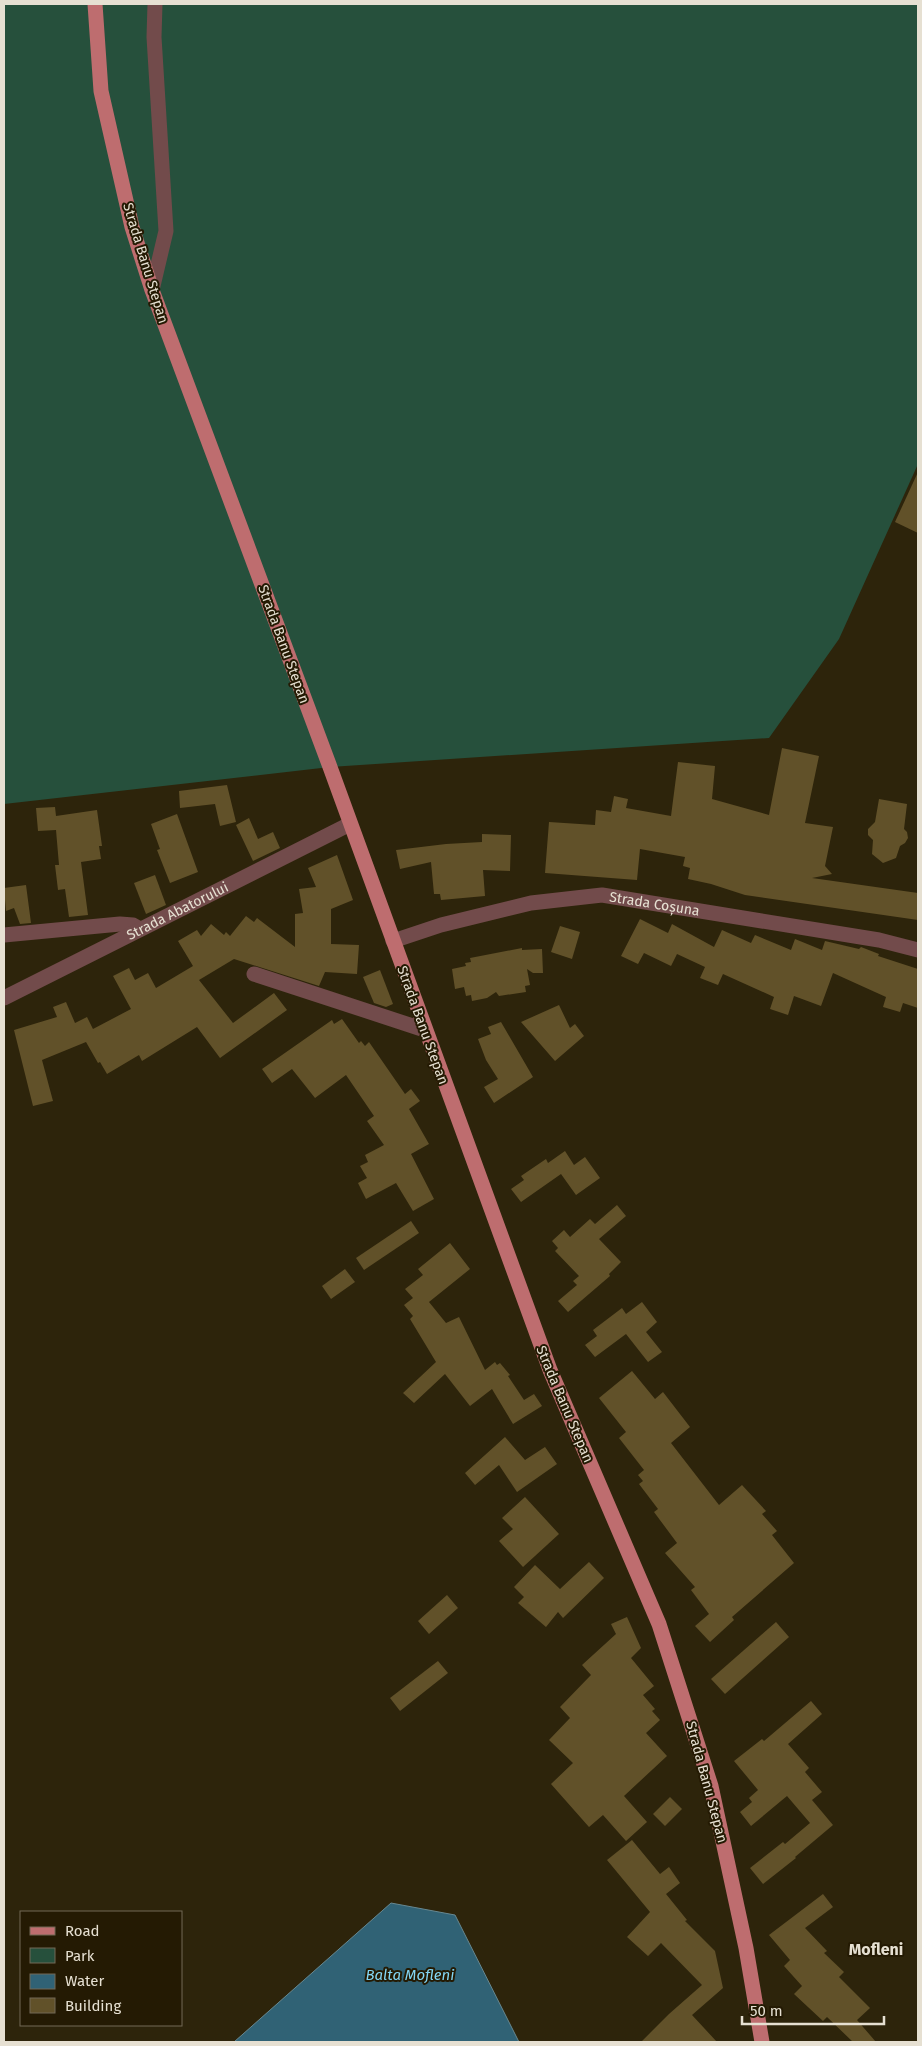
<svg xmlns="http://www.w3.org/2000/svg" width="922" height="2046" font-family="'Fira Sans',sans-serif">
<rect width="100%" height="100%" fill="#2d240b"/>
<!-- green -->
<path fill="#26503c" d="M 4,4 L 918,4 L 918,464 L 839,639 L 769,738 L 330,767 L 4,804 Z"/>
<!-- water -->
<path fill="#306275" stroke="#678891" d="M 391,1903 L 455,1915 L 519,2042 L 234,2042 Z"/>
<!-- building -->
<g fill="#615129">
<path d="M 918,472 L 918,533 L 895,522 Z"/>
<path d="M 782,748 L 819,756 L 805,823 L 833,827 L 825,866 L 832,874 L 812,878 L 918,893 L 918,920 L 745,895 L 711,884 L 688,879 L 690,868 L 683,866 L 685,857 L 640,849 L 637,880 L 545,873 L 549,822 L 595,825 L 596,810 L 611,812 L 614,796 L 628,799 L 626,808 L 671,816 L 678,762 L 715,766 L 712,799 L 769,815 Z"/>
<path d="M 227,785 L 236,822 L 220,826 L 215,804 L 180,808 L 179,791 Z"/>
<path d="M 879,799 L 907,804 L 904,829 L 907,832 L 908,838 L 905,843 L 900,846 L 896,858 L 883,863 L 872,854 L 873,840 L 868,835 L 868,829 L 875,822 Z"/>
<path d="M 55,807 L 56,816 L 97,810 L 102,846 L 99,846 L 101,859 L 81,862 L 88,915 L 69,917 L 65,889 L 58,890 L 55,865 L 59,865 L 56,830 L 38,831 L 36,808 Z"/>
<path d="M 177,814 L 198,872 L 170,883 L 157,850 L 160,849 L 151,824 Z"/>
<path d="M 249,818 L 258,839 L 273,832 L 280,848 L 253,861 L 236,825 Z"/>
<path d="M 482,834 L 511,835 L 510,871 L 483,870 L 485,896 L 441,900 L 440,894 L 434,894 L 431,862 L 400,869 L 396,850 L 446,844 L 482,842 Z"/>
<path d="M 337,855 L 353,900 L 331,909 L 331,944 L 359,945 L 357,974 L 325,972 L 319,986 L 234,959 L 199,980 L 233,1023 L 274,993 L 287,1010 L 220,1058 L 197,1027 L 142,1061 L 139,1055 L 107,1074 L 100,1062 L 98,1063 L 86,1042 L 42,1060 L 53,1101 L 33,1106 L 14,1030 L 57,1017 L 53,1007 L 66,1002 L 75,1023 L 87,1017 L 93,1029 L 131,1009 L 113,976 L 129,968 L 135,980 L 148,973 L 156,988 L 193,966 L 178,941 L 197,930 L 201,936 L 211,924 L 224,935 L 226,932 L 230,936 L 246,916 L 254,922 L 257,918 L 295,947 L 295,914 L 303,913 L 299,889 L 316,887 L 308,868 Z"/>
<path d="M 155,875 L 166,905 L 146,914 L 134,883 Z"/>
<path d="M 26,885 L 31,923 L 20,924 L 14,908 L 6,911 L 4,888 Z"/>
<path d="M 640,919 L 668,933 L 672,924 L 714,947 L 722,930 L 751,943 L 755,935 L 791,950 L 795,939 L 822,950 L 825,941 L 859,949 L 861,947 L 879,954 L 878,956 L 918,969 L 918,1008 L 903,1003 L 900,1012 L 883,1007 L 886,997 L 833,973 L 821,1006 L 794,996 L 788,1015 L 770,1009 L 774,997 L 723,974 L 718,985 L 700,978 L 705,967 L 677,954 L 671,966 L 644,953 L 638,964 L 621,956 Z"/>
<path d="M 560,926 L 580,932 L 572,959 L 551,952 Z"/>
<path d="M 522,948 L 522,950 L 542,949 L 543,973 L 533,973 L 527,969 L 530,985 L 525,986 L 526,992 L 499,996 L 496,992 L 487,998 L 472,1001 L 471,995 L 466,996 L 464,987 L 455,989 L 452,969 L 466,966 L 465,963 L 471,962 L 470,958 Z"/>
<path d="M 380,970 L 393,1004 L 386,1007 L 374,1003 L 363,977 Z"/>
<path d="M 559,1005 L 570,1028 L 575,1024 L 584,1036 L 555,1061 L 521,1022 Z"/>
<path d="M 342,1019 L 359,1043 L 361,1041 L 365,1046 L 369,1042 L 405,1094 L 411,1089 L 420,1101 L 409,1109 L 429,1144 L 411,1154 L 434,1199 L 413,1211 L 396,1183 L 366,1199 L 358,1183 L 367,1178 L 360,1166 L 368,1162 L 365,1155 L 384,1145 L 367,1121 L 374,1116 L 346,1075 L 315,1098 L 292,1069 L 272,1083 L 262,1069 L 332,1020 L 334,1024 Z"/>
<path d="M 501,1022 L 533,1077 L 494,1103 L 484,1087 L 498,1079 L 486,1060 L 478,1039 L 491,1034 L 488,1027 Z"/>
<path d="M 565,1151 L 574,1165 L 585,1157 L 600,1178 L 576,1195 L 561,1174 L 521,1202 L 511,1189 L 524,1180 L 521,1176 L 546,1159 L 548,1163 Z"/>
<path d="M 617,1205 L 626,1216 L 599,1239 L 621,1262 L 609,1274 L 610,1276 L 568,1312 L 558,1301 L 577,1285 L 573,1281 L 579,1276 L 555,1251 L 558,1248 L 552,1241 L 564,1230 L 570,1237 L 590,1219 L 595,1224 Z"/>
<path d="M 411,1221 L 419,1233 L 364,1270 L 356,1258 Z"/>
<path d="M 450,1243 L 470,1269 L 429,1302 L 446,1323 L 459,1317 L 485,1370 L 495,1362 L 497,1365 L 500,1363 L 510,1375 L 508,1376 L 524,1400 L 534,1394 L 542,1406 L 513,1424 L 492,1389 L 470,1406 L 445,1374 L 414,1403 L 403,1393 L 436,1362 L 410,1319 L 413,1316 L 404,1305 L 413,1298 L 405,1289 L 423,1275 L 418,1269 Z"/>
<path d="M 345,1269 L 355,1282 L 331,1299 L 322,1286 Z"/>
<path d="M 642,1302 L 657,1322 L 646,1332 L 662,1352 L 648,1362 L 626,1334 L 595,1357 L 585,1345 L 597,1336 L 593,1330 L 622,1308 L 626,1314 Z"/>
<path d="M 632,1371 L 655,1399 L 663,1392 L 690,1427 L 671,1443 L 719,1505 L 742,1485 L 766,1511 L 762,1514 L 777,1531 L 772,1535 L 794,1563 L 732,1617 L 734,1620 L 710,1642 L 695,1626 L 709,1614 L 691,1590 L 695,1587 L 665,1553 L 677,1543 L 654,1512 L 658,1509 L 639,1484 L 643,1481 L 638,1475 L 644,1470 L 619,1438 L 626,1432 L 599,1398 Z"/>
<path d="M 505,1437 L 525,1460 L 545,1447 L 557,1464 L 517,1492 L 499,1465 L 475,1485 L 465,1473 Z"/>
<path d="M 525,1497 L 559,1534 L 523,1567 L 499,1541 L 513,1529 L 502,1518 Z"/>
<path d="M 589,1562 L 604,1578 L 563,1618 L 558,1612 L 546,1627 L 518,1603 L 524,1597 L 514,1587 L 535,1565 L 560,1589 Z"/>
<path d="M 447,1595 L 458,1608 L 429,1634 L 418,1621 Z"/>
<path d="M 627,1617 L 641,1648 L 631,1658 L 654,1686 L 643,1695 L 655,1709 L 652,1711 L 660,1720 L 646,1733 L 667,1756 L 624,1796 L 647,1822 L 626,1841 L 603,1815 L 589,1827 L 551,1784 L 573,1763 L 549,1740 L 570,1718 L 560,1707 L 591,1675 L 582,1665 L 616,1634 L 611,1624 Z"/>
<path d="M 776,1622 L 789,1637 L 725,1694 L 711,1679 Z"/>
<path d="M 438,1661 L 448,1673 L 400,1711 L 390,1698 Z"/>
<path d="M 811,1701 L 822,1714 L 788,1744 L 809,1768 L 805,1772 L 822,1792 L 812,1800 L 833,1825 L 795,1857 L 796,1858 L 763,1884 L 750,1868 L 783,1842 L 785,1844 L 810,1823 L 787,1796 L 751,1826 L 740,1812 L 752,1802 L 749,1798 L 758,1790 L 734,1761 L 762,1739 L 764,1741 Z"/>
<path d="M 670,1797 L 682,1809 L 665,1826 L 653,1814 Z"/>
<path d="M 632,1840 L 660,1874 L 669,1867 L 680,1883 L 666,1894 L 687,1920 L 685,1921 L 715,1951 L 723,1988 L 692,2015 L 717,2042 L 641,2042 L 669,2014 L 702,1985 L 661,1943 L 648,1956 L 627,1937 L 650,1912 L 607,1860 Z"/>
<path d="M 823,1894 L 833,1907 L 805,1928 L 827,1951 L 824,1953 L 844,1972 L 839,1977 L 870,2008 L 857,2020 L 876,2042 L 853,2042 L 827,2017 L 823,2021 L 794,1994 L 802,1986 L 784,1966 L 790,1960 L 769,1935 Z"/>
</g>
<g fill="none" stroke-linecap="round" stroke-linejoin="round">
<!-- minor -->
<g stroke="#724b4b" stroke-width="15">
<path d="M 152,290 L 166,231 L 154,37 L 155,4"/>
<path d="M 4,935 L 120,924 L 133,925 L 140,929"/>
<path id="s1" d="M 393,941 L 441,925 L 531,903 L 602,895 L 879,940 L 918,950"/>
<path d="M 254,974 L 425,1030"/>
<path id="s2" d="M 4,998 L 350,824"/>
</g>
<!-- major -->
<path stroke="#be6d6f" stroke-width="15" d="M 95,4 L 101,91 L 132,227 L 152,290 L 330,767 L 550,1370 L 659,1624 L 711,1786 L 746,1948 L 762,2042"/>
</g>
<g text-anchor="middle" stroke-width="4" stroke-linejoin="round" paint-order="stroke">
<!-- street labels -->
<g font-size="14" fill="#e6e0d2" stroke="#241a03">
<text transform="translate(146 263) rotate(73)" y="5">Strada Banu Stepan</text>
<text transform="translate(284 644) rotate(70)" y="5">Strada Banu Stepan</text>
<text dy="5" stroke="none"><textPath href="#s1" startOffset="268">Strada Coșuna</textPath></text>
<text dy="5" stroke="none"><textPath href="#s2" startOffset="194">Strada Abatorului</textPath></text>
<text transform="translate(423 1025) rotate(70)" y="5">Strada Banu Stepan</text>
<text transform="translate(565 1404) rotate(67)" y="5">Strada Banu Stepan</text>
<text transform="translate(707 1782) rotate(75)" y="5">Strada Banu Stepan</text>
</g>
<!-- water labels -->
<g font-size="15" font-style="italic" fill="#83d6f4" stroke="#241a03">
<text x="410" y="1980">Balta Mofleni</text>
</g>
<!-- quarter labels -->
<g font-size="16" font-weight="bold" fill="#e6e0d2" stroke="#241a03">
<text x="876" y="1955">Mofleni</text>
</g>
</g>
<!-- border -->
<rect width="922" height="2046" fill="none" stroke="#e6e0d2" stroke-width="10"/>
<!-- legend -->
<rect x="20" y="1911" width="162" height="115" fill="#241a03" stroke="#726956"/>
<rect x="30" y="1927" width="25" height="8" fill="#be6d6f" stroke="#726956"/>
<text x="65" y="1936" font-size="15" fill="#e6e0d2">Road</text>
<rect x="30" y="1948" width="25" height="15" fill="#26503c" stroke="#726956"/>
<text x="65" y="1961" font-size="15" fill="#e6e0d2">Park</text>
<rect x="30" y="1974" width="25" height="15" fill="#306275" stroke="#726956"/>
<text x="65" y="1986" font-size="15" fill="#e6e0d2">Water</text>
<rect x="30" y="1998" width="25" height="15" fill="#615129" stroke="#726956"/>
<text x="65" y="2011" font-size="15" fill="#e6e0d2">Building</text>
<!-- scale -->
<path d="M742 2016v8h142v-8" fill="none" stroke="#e6e0d2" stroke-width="2.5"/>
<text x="750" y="2016" font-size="15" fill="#e6e0d2" stroke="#241a03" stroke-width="4" paint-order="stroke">50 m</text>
</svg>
